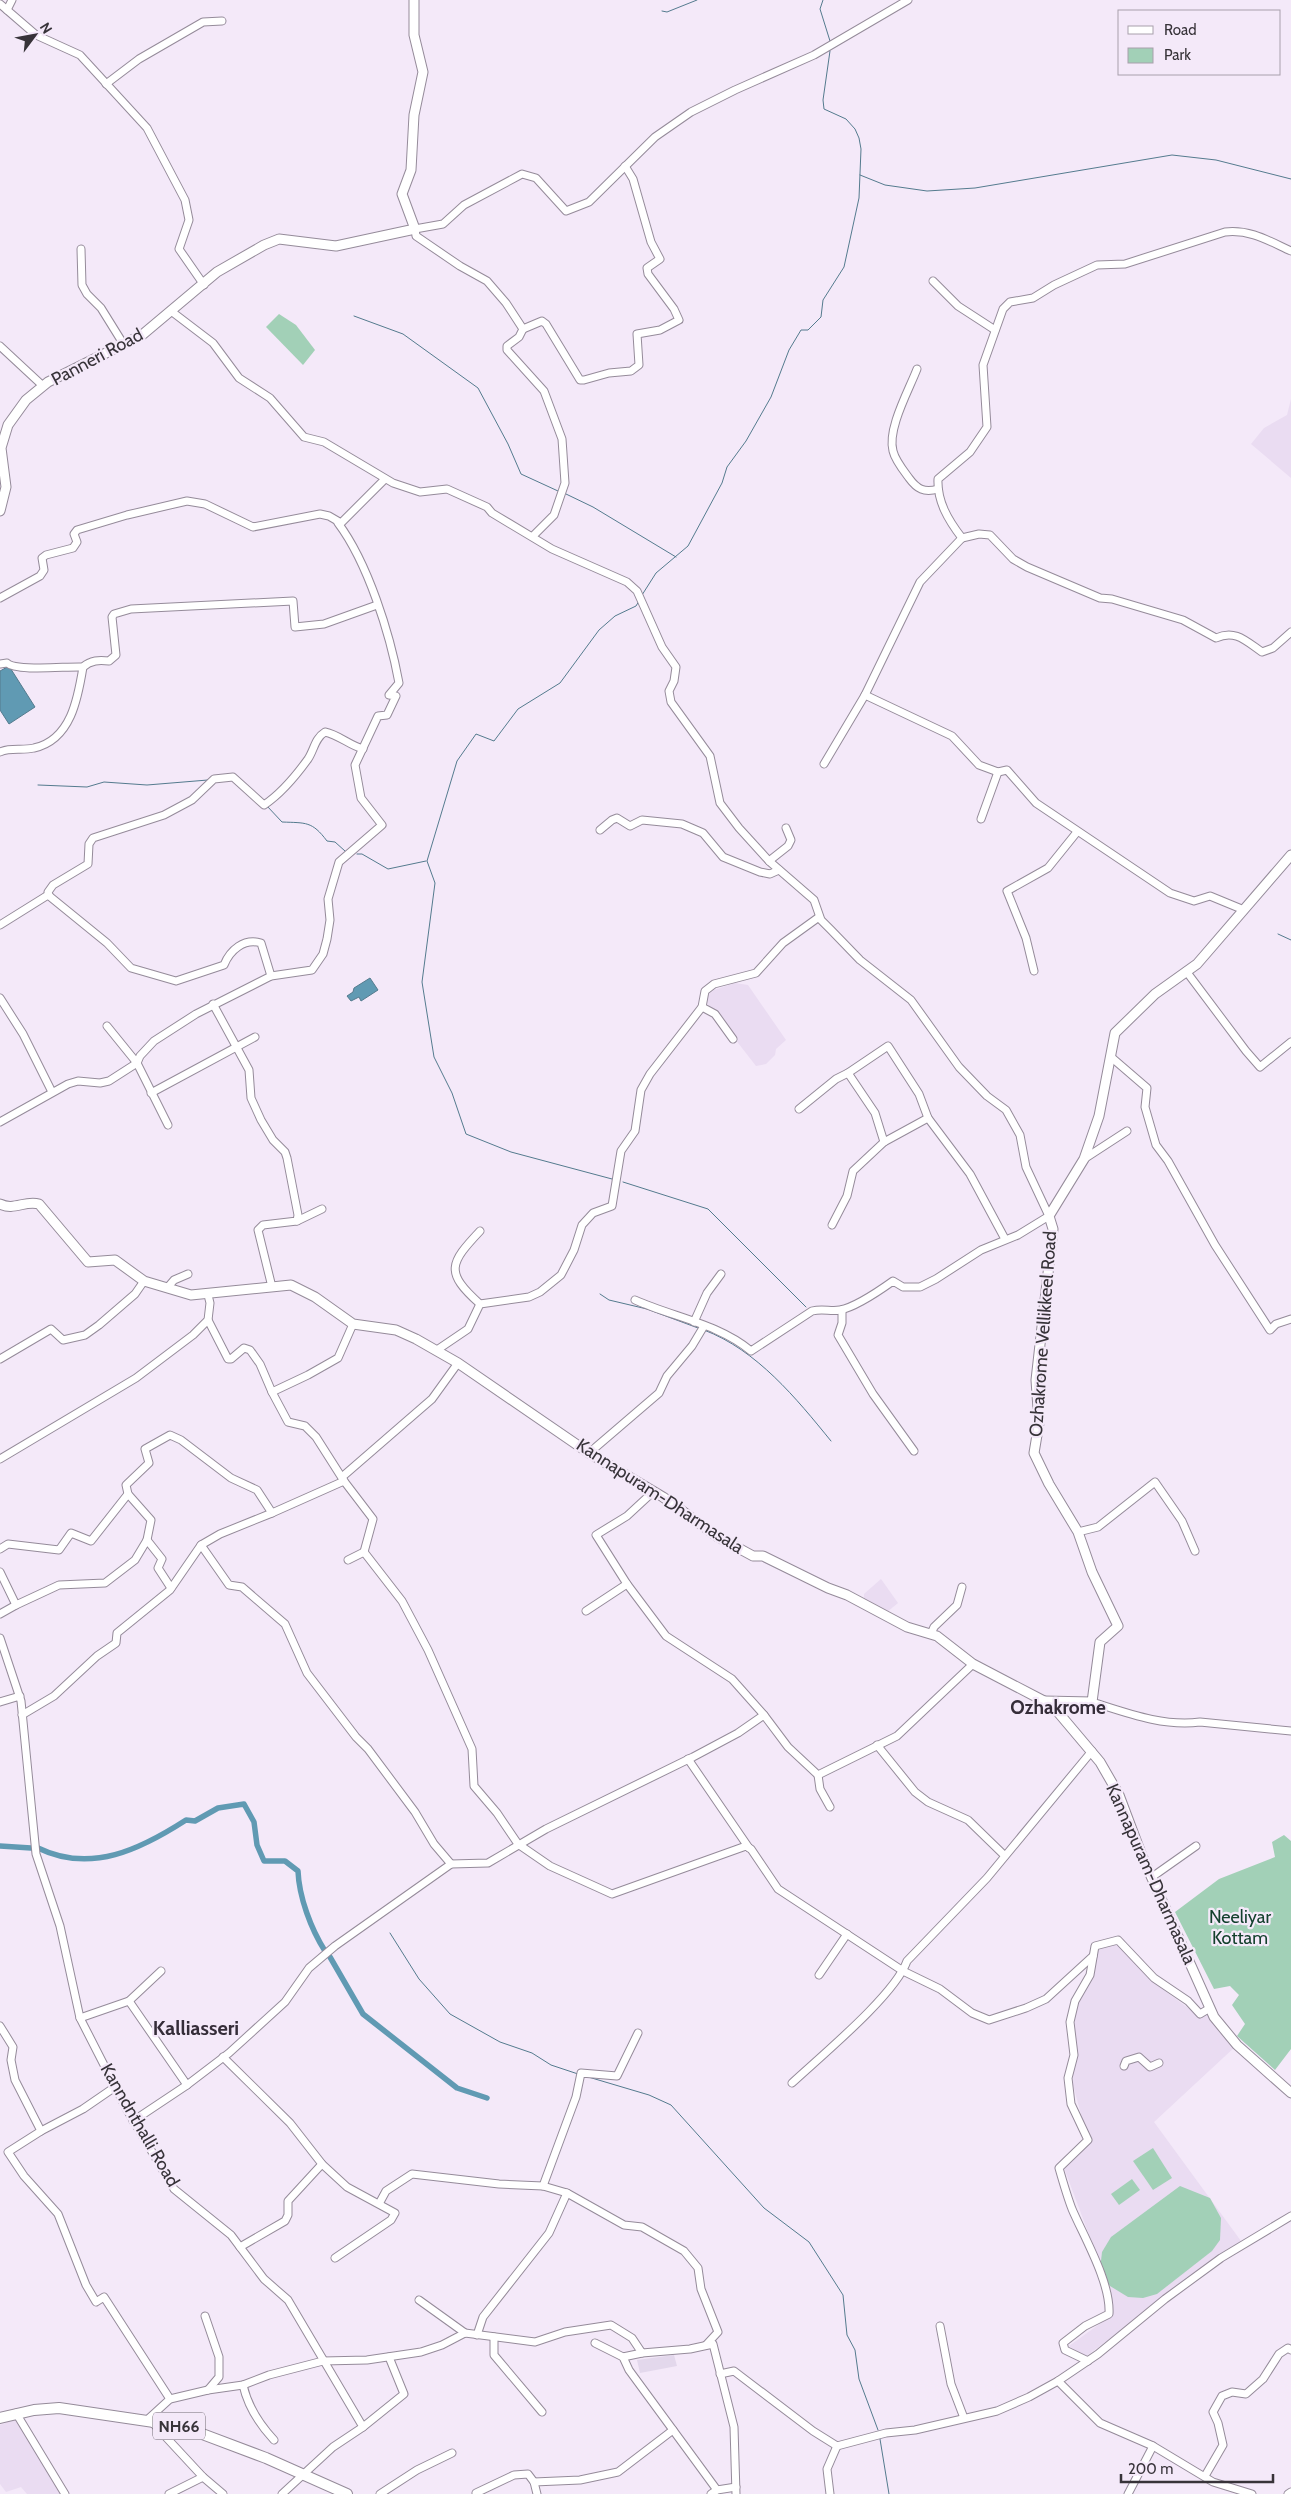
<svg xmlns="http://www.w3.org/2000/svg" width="1291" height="2494" font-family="Cabin,sans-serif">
<rect width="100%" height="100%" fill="#f4e9f9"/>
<!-- built -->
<g fill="#eadcf2">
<path d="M 1291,399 L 1291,478 L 1251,444 L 1264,428 L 1287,415 Z"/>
<path d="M 735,983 L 748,985 L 786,1040 L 776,1049 L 775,1055 L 766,1064 L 756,1066 L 707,1003 L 708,995 L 714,990 Z"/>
<path d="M 881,1579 L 898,1603 L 887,1612 L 864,1599 L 864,1594 Z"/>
<path d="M 1115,1941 L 1153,1982 L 1196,2014 L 1210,2008 L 1237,2045 L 1154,2122 L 1241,2241 L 1085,2357 L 1069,2346 L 1112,2315 L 1091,2240 L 1064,2168 L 1088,2140 L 1073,2085 L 1075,2016 L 1095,1946 Z"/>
<path d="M 15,2419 L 30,2443 L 62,2494 L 27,2494 L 21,2487 L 6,2492 L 0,2484 L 0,2425 Z"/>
</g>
<!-- medical -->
<path fill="#e3d8ec" d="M 674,2355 L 677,2366 L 640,2373 L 637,2360 Z"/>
<!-- green -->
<g fill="#a2d0b7">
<path d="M 279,314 L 296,325 L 315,350 L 303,365 L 266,327 Z"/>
<path d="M 1284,1835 L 1291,1841 L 1291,2049 L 1275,2070 L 1237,2036 L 1245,2024 L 1232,2005 L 1239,1995 L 1230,1986 L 1214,1989 L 1175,1912 L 1219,1879 L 1275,1857 L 1272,1842 Z"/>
<path d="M 1153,2148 L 1172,2178 L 1153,2190 L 1133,2161 Z"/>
<path d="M 1132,2179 L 1140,2190 L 1119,2205 L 1111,2194 Z"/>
<path d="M 1180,2186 L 1210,2198 L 1221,2218 L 1220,2240 L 1212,2251 L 1157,2294 L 1143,2298 L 1128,2297 L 1110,2286 L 1100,2270 L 1102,2252 L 1111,2237 Z"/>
</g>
<!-- water -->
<g fill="#609ab3" stroke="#547b8e">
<path d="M 9,666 L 35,707 L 9,724 L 0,710 L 0,671 Z"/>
<path d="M 370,978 L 378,990 L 361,1001 L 359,997 L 351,1001 L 347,996 L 353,992 L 354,988 Z"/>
</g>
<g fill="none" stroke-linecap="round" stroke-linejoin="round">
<!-- stream -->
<g stroke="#547b8e" stroke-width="1">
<path d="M 823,0 L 820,9 L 830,41"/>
<path d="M 662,11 L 667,12 L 697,0"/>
<path d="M 860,175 L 885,185 L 927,191 L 975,188 L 1172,155 L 1216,160 L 1291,179"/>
<path d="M 354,316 L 403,334 L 478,388 L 508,444 L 521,474 L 558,491"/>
<path d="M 566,494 L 593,507 L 676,557"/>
<path d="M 642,595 L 656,573 L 688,546 L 722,483 L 727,467 L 746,441 L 771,397 L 789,350 L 801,330 L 808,330 L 821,317 L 823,300 L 844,267 L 859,198 L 861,149 L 859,138 L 855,129 L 846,119 L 824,109 L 823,100 L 830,51"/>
<path d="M 38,785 L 87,787 L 104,782 L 147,785 L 208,780"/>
<path d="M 267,806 L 282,822 C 306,823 312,821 327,841 L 335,842 L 345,851"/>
<path d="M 357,854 L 362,854 L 388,869 L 426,861"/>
<path d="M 1278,934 L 1291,940"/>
<path d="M 612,1179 L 511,1152 L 466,1134 L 452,1093 L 434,1057 L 422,982 L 435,883 L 427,861 L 457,761 L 476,734 L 494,741 L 518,709 L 560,683 L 599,630 L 615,616 L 636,606 L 639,601"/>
<path d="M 623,1182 L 708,1209 L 806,1307"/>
<path d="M 600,1294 L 609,1300 L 647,1309 L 698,1328"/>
<path d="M 704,1330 C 757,1350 796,1398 831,1441"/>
<path d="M 390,1933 L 419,1979 L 450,2014 L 500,2042 L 532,2053 L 551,2065 L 578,2074"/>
<path d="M 585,2076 L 649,2095 L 671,2105 L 764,2208 L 809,2242 L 843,2295 L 847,2335 L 855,2350 L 859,2379 L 878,2430"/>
<path d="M 880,2439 L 889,2494"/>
</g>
<!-- canal -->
<g stroke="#609ab3" stroke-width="5.5">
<path d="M 0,1846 L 31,1848"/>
<path d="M 38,1848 C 91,1874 141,1849 186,1820 L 195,1821 L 218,1808 L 244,1804 L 254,1822 L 257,1845 L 264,1861 L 285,1861 L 298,1871 C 299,1897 311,1929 325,1951"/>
<path d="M 330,1957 L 363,2014 L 457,2088 L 487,2098"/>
</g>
<defs>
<g id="minor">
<path d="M 0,4 L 36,35 L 80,55 L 147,128 L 185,200 L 189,220 L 179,249 L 204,285"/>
<path d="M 7,10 L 12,0"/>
<path d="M 106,84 L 139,59 L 203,22 L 222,21"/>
<path d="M 81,249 L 82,285 L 87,294 L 101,308 L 124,345"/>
<path d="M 1291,251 C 1269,241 1250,229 1225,232 L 1125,264 L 1097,265 L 1054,285 L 1033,298 L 1010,302 L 1003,309 L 983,365 L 987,427 L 970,452 L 938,479 C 937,501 948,520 962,538 L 979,534 L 990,535 L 1013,559 L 1027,567 L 1100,598 L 1112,599 L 1183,620 L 1216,638 C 1235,629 1246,641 1262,652 L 1273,648 L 1291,632"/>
<path d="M 933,281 L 958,306 L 995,330"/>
<path d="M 171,311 L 213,343 L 239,378 L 270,398 L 304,437 L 324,442 L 393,483 L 420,492 L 447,489 L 487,507 L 492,513 L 552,549 L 627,582 L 637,591 L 662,647 L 676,667 L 674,681 L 669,691 L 671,702 L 710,756 L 720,803 L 739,828 L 769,861 L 814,900 L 821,920 L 831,930 L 860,960 L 911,1000 L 959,1067 L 987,1096 L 1006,1110 L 1020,1135 L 1026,1167 L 1049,1216 L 1018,1235 L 981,1250 L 936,1279 L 920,1287 L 903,1287 L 893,1281 C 879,1291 856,1307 840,1310 C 830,1312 824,1308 812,1311 L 751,1351 C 719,1324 673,1317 635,1300"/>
<path d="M 523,329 L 542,321 L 546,324 L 580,380 L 584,380 L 609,373 L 631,371 L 639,365 L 637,334 L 660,330 L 679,320 L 674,309 L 648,274 L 647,268 L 660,259 L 651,242 L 633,179 L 625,166"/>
<path d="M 0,346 L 43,386"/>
<path d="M 917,369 C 909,390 887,429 893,451 C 895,460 903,470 909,478 C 917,489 924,493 938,489"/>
<path d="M 533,536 L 554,515 L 565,483 L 562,439 L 544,391 L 507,350 L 507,346 L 519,337 L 523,329 L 506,303 L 487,281 L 460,266 L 416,236 L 415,229 L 443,224 L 464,205 L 522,174 L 536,178 L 566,211 L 589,202 L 655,137 L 691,112 L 735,90 L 814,55 L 908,0"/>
<path d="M 0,598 L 40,576 L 44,570 L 42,558 L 46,555 L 73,548 L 77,542 L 74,534 L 77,530 L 127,515 L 187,501 L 205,504 L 253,527 L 320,514 L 329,516 L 341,523 L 385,479"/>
<path d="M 0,664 L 7,663 C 17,672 68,666 83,667 C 91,660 99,660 109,661 L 116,655 L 112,617 L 114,614 L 131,609 L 293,601 L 295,627 L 324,624 L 377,605"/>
<path d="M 865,695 L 952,736 L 979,765 L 998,772 L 1007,770 L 1036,803 L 1170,893 L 1194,901 L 1210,896 L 1244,910"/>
<path d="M 0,752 C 11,747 22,751 34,748 C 71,740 78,698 83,667"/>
<path d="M 824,764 L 865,695 L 920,582 L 962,538"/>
<path d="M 981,819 L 998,772"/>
<path d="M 600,830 L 612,820 L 617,818 L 630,826 L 642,820 L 682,824 L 703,833 L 723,857 L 760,872 L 770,874 L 779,870"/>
<path d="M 769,861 L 788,846 L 791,840 L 786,828"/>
<path d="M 49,895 L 48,892 L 53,885 L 88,864 L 89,844 L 93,838 L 164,815 L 192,800 L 214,779 L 233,777 L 264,805 C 282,793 295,777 308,759 C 314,750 315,738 325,732 C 339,735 349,745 363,749"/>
<path d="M 0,925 L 48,895 L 107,943 L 131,968 L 176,981 L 224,965 C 230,950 244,938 261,943 L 271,976"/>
<path d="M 1034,971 L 1026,938 L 1007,891 L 1048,868 L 1077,832"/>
<path d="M 1186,971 L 1246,1051 L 1260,1067 L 1291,1042"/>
<path d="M 0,998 L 23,1034 L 52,1092"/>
<path d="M 213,1004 L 249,1070 L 251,1098 L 261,1120 L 273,1140 L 285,1152 L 287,1158 L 298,1215 L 297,1221 L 263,1225 L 258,1230 L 272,1287"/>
<path d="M 702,1007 L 715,1014 L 733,1039"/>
<path d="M 107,1026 L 137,1063 L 168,1125"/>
<path d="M 1111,1057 L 1147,1088 L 1145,1107 L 1156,1145 L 1168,1161 L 1215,1245 L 1270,1330 L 1276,1324 L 1291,1319"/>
<path d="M 848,1073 L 875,1113 L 884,1142"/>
<path d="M 151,1093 L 255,1037"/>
<path d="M 799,1109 L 836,1079 L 848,1073 L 888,1046 L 919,1094 L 928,1118 L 970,1174 L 1005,1239"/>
<path d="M 0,1122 L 68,1084 L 78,1081 L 100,1083 L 109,1081 L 137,1063 L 140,1056 L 154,1041 L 196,1014 L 271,976 L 312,970 L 323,954 L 327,939 L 330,920 L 328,899 L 339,862 L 382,825 L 361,798 L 355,765 L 378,716 L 387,715 L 396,696 L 389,695 L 399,683 C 390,634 368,563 338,523"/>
<path d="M 1084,1159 L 1127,1131"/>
<path d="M 297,1221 L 322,1209"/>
<path d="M 832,1225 L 847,1196 L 853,1171 L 884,1142 L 928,1118"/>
<path d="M 480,1231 C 450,1263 444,1272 480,1304"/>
<path d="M 168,1287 L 174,1280 L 188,1274"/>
<path d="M 842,1310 L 842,1323 L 838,1335 L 873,1394 L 914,1451"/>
<path d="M 208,1320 L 228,1359 L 231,1359 L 244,1348 L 250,1350 L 260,1364 L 272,1392 L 308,1375 L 338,1358 L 353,1324"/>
<path d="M 694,1322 L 707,1293 L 721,1274"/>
<path d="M 437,1350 L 468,1329 L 480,1304 L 529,1297 L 540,1292 L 561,1275 L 574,1250 L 582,1225 L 593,1213 L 612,1206 L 621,1151 L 635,1131 L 641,1090 L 650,1074 L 702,1007 L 705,991 L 714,984 L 756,973 L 783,943 L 819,917"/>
<path d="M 0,1359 L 51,1329 L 63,1340 L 85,1335 L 99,1325 L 135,1294 L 144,1281"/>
<path d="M 272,1392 L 288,1422 L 305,1426 L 316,1437 L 344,1481 L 373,1519 L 364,1552 L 402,1601 L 428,1650 L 472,1749 L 474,1786 L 497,1813 L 518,1844 L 550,1866 L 612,1894 L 746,1846 L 751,1849 L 778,1889 L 903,1971 L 940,1989 L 972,2013 L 989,2020 L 1026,2008 L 1046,1999 L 1093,1956"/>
<path d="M 589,1453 L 659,1393 L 667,1376 L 692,1346 L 704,1326"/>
<path d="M 0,1459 L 136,1378 L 193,1335 L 208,1320 L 210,1303 L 208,1295"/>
<path d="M 342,1477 L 432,1399 L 458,1363"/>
<path d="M 654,1491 L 627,1516 L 596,1535 L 627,1584 L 666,1636 L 732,1679 L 764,1715"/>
<path d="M 1078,1532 L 1098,1527 L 1155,1482 L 1182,1521 L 1195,1551"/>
<path d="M 147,1540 L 151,1520 L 128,1494 L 126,1485 L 149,1463 L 145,1449 L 170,1435 L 181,1440 L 231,1478 L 257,1490 L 272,1513 L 344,1481"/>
<path d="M 201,1545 L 220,1534 L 272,1513"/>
<path d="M 0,1549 L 8,1544 L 59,1550 L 71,1533 L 91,1541 L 128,1494"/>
<path d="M 348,1560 L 364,1552"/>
<path d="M 0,1572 L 16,1605 L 59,1585 L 105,1583 L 135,1560 L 147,1540 L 162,1559 L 158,1568 L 171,1588"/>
<path d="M 586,1611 L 627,1584"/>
<path d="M 0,1614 L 16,1605"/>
<path d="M 931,1634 L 934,1627 L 957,1605 L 962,1587"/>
<path d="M 0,1638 L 21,1701 L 36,1854 L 60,1926 L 80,2018 L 129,2001 L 187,2085 L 229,2053 L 285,2002 L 309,1968 L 335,1946 L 451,1864 L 488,1863 L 546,1829 L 693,1757 L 738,1733 L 764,1715 L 788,1747 L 818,1775 L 897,1736 L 973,1664"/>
<path d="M 0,1702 L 20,1696"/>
<path d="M 1092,1702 C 1127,1713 1164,1727 1200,1722 L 1291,1731"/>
<path d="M 22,1715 L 54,1696 L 97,1656 L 116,1643 L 117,1633 L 170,1590 L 201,1545 L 229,1585 L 242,1587 L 285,1624 L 307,1673 L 356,1737 L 368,1749 L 415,1812 L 434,1844 L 451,1864"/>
<path d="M 877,1745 L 915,1792 L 928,1802 L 968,1820 L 1004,1855"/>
<path d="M 688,1759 L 749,1848"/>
<path d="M 818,1775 L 820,1789 L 830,1807"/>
<path d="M 1152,1877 L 1196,1846"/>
<path d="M 819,1975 L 847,1934"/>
<path d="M 129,2001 L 161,1971"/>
<path d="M 80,2018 L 126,2108 L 174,2189 L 231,2235 L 264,2279 L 288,2300 L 363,2427 L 333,2447 L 282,2494"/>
<path d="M 0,2026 L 13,2047 L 11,2060 L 15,2080 L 41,2131 L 8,2152 L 24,2176 L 58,2214 L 86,2285 L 96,2302 L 104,2297 L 170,2399"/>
<path d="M 223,2057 L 290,2123 L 322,2164 L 347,2187 L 395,2213 L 391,2220 L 335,2258"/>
<path d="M 1124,2066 L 1126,2061 L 1139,2057 L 1150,2067 L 1159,2063"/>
<path d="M 792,2083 C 821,2056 895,1995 907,1961 L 987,1878 L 1092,1751"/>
<path d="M 133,2121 L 187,2085"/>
<path d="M 41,2131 L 83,2109 L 115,2087"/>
<path d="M 543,2186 L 576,2097 L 581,2073 L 617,2076 L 638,2033"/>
<path d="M 380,2202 L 386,2191 L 412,2174 L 499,2184 L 543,2186 L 567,2193 L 624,2225 L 642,2227 L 684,2251 L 698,2268 L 701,2289 L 718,2332 L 706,2345"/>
<path d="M 240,2247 L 285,2221 L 288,2215 L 288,2201 L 322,2164"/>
<path d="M 419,2300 L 465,2333"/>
<path d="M 205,2316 L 219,2357 L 219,2377 L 208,2390"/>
<path d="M 940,2326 L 951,2384 L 964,2418"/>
<path d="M 477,2335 L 483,2317 L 549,2233 L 567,2193"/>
<path d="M 494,2337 L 494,2355 L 542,2412"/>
<path d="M 595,2343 L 623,2357 L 629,2370 L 717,2490"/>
<path d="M 623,2357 L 642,2353"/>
<path d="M 1088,2361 L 1065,2350 L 1063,2343 L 1085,2326 L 1109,2314 C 1111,2283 1084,2237 1072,2209 C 1067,2196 1063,2182 1059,2168 L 1088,2140 L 1071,2104 L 1068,2078 L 1074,2055 L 1070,2022 L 1075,2001 L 1090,1975 L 1095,1946 L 1118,1940 L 1154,1978 L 1188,2001 L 1200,2014 L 1210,2008"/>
<path d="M 720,2374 L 734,2371 L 813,2431 L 837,2446 L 886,2433 L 915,2430 L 997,2411 L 1029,2397 L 1058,2381 L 1098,2354 L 1165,2299 L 1221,2258 L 1291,2216"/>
<path d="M 1058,2381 L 1100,2423 L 1153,2446 L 1213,2482 L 1252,2494"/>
<path d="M 243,2385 C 248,2407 259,2424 274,2440"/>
<path d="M 16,2413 L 65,2494"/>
<path d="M 147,2420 L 170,2399 L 208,2390 L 243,2385 L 269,2375 L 323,2361 L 367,2360 L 421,2352 L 442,2345 L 465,2333 L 535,2342 L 565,2332 L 611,2325 L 632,2338 L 642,2353 L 690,2349 L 713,2344 L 734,2427 L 736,2494"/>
<path d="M 151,2421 L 203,2477 L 223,2494"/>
<path d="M 363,2427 L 404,2394 L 389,2357"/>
<path d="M 1205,2476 L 1223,2445 L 1218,2423 L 1213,2412 L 1222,2396 L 1232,2392 L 1246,2394 L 1263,2379 L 1279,2354 L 1288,2348 L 1291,2350"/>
<path d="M 534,2482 L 580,2480 L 618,2472 L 673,2430"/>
<path d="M 476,2493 L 514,2475 L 528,2474 L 534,2482 L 537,2494"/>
<path d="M 169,2494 L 203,2477"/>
<path d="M 380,2494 L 417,2470 L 452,2453"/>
<path d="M 711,2494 L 717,2490 L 736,2487"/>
<path d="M 830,2494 L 827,2469 L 837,2446"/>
<path d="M 1128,2494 L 1153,2446"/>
<path d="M 1288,2494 L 1291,2492"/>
</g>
<g id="major">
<path d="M 0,511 L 6,487 L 1,448 L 8,425 L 26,400 L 48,382 L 142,335 L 217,272 L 264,245 L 279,239 L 336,246 L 415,229 L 402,194 L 411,170 L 414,115 L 423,72 L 414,35 L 414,0"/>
<path d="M 0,1204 C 14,1211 25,1200 39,1204 L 88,1262 L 115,1260 L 144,1281 L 191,1295 L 291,1285 L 315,1297 L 353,1324 L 396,1330 L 416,1339 L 458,1363 L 589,1453 L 663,1497 L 718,1537 L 753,1556 L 763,1556 L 828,1588 L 847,1595 L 907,1627 L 937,1636 L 973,1664 L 1044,1701 L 1057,1711 L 1100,1762 L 1119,1795 L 1142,1856 L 1214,2017 L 1237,2045 L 1291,2093"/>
<path d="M 1044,1701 L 1092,1702 L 1100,1642 L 1118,1626 L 1092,1572 L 1078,1532 L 1049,1484 L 1034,1453 L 1039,1423 L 1036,1380 L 1053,1229 L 1049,1216 L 1084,1159 L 1099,1116 L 1115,1033 L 1155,994 L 1197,964 L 1291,855"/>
</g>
<path id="highway" d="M 0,2418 L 34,2410 L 59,2408 L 181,2426 L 266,2458 L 347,2494"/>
</defs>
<!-- minor casing -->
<use href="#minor" stroke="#958b9a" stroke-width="9"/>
<!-- major casing -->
<use href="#major" stroke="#958b9a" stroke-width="11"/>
<!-- highway casing -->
<use href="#highway" stroke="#958b9a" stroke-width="12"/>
<!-- minor -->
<use href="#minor" stroke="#fff" stroke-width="7"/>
<!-- major -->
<use href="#major" stroke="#fff" stroke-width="9"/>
<!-- highway -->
<use href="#highway" stroke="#fff" stroke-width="10"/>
</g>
<g text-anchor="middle" stroke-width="4.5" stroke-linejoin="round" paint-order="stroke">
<!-- shield labels -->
<rect fill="#f4e9f9" stroke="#706a73" stroke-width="1" x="153" y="2412.5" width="52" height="27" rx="4"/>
<g font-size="16" font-weight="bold" fill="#373339">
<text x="179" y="2432">NH66</text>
</g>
<!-- street labels -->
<g font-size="18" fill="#373339" stroke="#f4e9f9">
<text transform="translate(97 357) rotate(-28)" y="6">Panneri Road</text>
<text transform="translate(1043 1334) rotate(-86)" y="6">Ozhakrome Vellikkeel Road</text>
<text transform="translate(660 1496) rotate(33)" y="6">Kannapuram-Dharmasala</text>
<text transform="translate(1151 1874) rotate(66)" y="6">Kannapuram-Dharmasala</text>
<text transform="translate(140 2125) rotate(60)" y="6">Kanndnthalli Road</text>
</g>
<!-- park labels -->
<g font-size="18" fill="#13402d" stroke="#f4e9f9">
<text x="1240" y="1923">Neeliyar<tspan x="1240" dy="21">Kottam</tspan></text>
</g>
<!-- neighbourhood labels -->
<g font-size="19" font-weight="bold" fill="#352d39" stroke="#f4e9f9">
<text x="1058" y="1714">Ozhakrome</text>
</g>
<!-- quarter labels -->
<g font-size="20" font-weight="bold" fill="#352d39" stroke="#f4e9f9">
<text x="196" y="2035">Kalliasseri</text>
</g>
</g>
<!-- legend -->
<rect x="1118" y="10" width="162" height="65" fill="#f4e9f9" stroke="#a8a0ac"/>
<rect x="1128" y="26" width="25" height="8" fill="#ffffff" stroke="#a8a0ac"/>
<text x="1164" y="35" font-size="15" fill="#373339">Road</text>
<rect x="1128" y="48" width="25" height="15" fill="#a2d0b7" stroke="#a8a0ac"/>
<text x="1164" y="60" font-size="15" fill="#373339">Park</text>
<!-- north arrow -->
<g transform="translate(35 35) rotate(58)" stroke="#f4e9f9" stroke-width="4" paint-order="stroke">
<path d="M0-4L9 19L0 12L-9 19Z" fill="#373339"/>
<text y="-8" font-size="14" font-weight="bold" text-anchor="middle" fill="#373339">N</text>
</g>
<!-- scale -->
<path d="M1121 2474v8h152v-8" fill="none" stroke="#373339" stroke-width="2.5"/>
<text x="1128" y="2474" font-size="15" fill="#373339" stroke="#f4e9f9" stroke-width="4" paint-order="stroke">200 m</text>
</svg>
